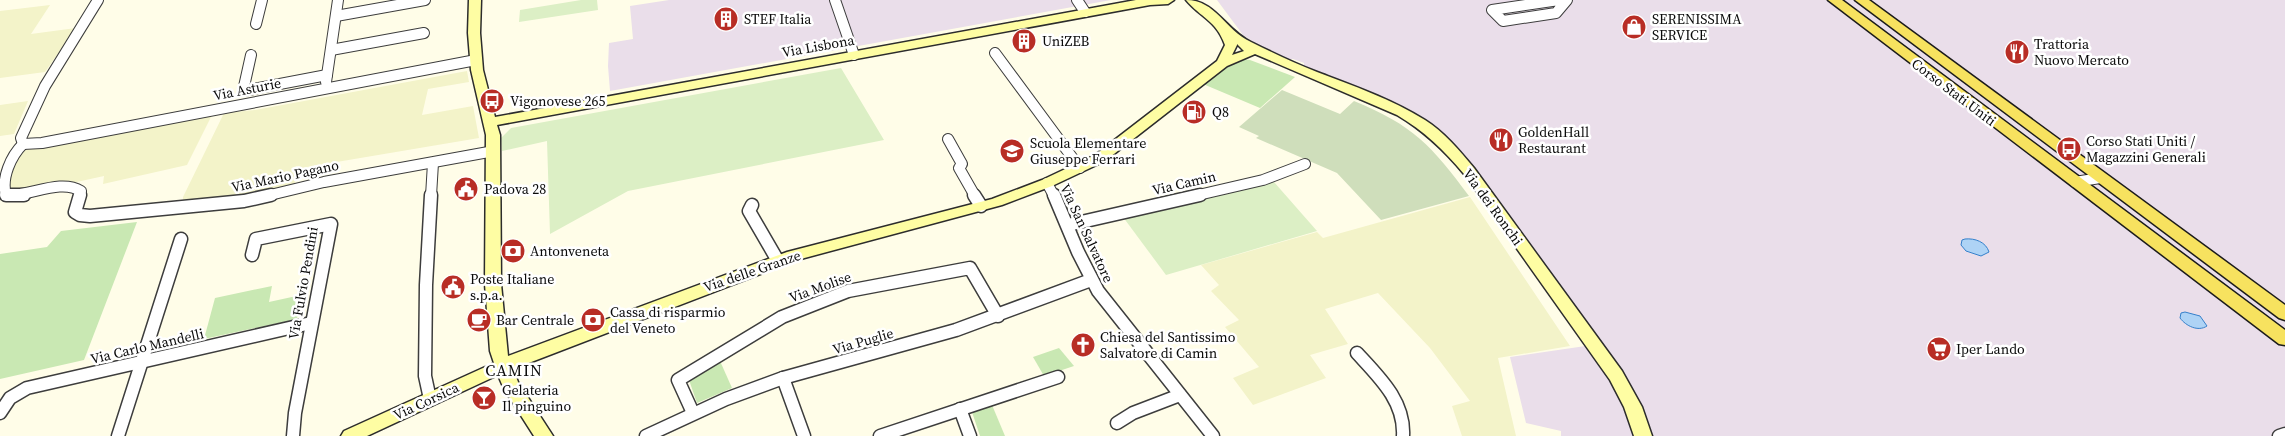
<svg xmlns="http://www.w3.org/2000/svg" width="2285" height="436" font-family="'Source Serif 4',serif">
<rect width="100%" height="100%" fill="#fffde8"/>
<!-- industrial -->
<g fill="#eadeea">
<path d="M 669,0 L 1111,0 L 610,91 L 608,66 L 609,43 L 633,39 L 630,6 Z"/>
<path d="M 1217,0 L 2285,0 L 2285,436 L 1561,436 L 1561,431 L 1526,423 L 1510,357 L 1599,344 L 1428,124 L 1391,101 L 1304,67 L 1304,63 L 1293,59 L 1287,60 L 1272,54 L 1243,35 Z"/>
</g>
<!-- farmland -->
<g fill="#f3f3c9">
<path d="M 50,5 L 31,34 L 76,28 L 45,72 L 0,78 L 0,11 Z"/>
<path d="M 467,71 L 469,82 L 428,89 L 422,115 L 473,106 L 479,138 L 301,168 L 294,185 L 236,200 L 183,205 L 183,197 L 224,113 L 255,110 Z"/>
<path d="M 28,101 L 14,134 L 0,136 L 0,105 Z"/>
<path d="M 213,113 L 187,165 L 103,184 L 104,176 L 17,195 L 11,194 L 8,186 L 14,165 L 21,151 Z"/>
<path d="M 1470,197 L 1570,346 L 1498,358 L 1516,436 L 1462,436 L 1452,406 L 1470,401 L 1430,348 L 1378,293 L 1325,309 L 1348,344 L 1310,355 L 1326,378 L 1253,405 L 1233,378 L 1259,367 L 1225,327 L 1239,320 L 1211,291 L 1219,285 L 1201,265 L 1317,232 L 1323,238 Z"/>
</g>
<!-- green -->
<g fill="#c9e8b3">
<path d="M 1235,58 L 1250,60 L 1295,77 L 1260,108 L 1203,84 Z"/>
<path d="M 137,222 L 84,360 L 0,379 L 0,254 L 47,247 L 61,231 Z"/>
<path d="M 272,286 L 269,302 L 301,295 L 297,319 L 204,339 L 215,298 Z"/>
<path d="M 1059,348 L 1074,366 L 1044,376 L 1033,357 Z"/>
<path d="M 720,361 L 732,388 L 697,403 L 689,380 Z"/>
<path d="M 992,405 L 1005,436 L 980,436 L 972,412 Z"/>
</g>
<!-- cemetery -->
<path fill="#cfdebb" d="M 1282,90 L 1340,114 L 1354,101 C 1413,125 1432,146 1469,196 L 1381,220 L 1337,173 L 1256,138 L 1259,136 L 1239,127 Z"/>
<!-- pitch -->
<g fill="#dcefc5">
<path d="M 581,0 L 597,0 L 598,10 L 519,22 L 520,10 Z"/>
<path d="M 841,68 L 884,140 L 628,191 L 550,234 L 547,141 L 502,151 L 501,138 L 511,128 Z"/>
<path d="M 1274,182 L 1317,231 L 1166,275 L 1123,217 Z"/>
</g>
<!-- water -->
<g fill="#aed3f5" stroke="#3580cb">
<path d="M 1965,239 C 1975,238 1986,242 1989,252 L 1981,256 L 1966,251 L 1961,245 L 1962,240 Z"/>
<path d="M 2185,312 L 2200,316 L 2207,326 C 2198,332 2186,326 2180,318 L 2181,313 Z"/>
</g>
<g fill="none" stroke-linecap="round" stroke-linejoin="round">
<defs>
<g id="street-far1">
<path d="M 835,0 L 854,55"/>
<path d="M 1077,0 L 1085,12"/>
<path d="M 1559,0 L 1492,10 L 1503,21 L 1556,13 L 1567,0"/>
<path d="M 336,16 L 425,0"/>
<path d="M 256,24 L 262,0"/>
<path d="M 331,50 L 424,33"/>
<path d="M 995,53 L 1080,168"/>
<path d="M 251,55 L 243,91 L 327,75"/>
<path d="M 326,82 L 338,0"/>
<path d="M 948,139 L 962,164 L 959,168 L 975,196"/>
<path d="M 23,144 C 11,156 1,178 6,195 C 29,197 60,178 81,191 L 80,196"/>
<path d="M 23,144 L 42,143 L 476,60"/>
<path d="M 23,144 L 21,138 L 45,86 L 98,0"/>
<path d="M 2075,182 L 2100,178"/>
<path d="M 1047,183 L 1054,196"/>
<path d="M 266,196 L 324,182 L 494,151"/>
<path d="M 431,196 L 433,163"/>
<path d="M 1194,196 L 1263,180 L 1305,164"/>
</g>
<g id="street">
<path d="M 6,195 L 24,195"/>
<path d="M 80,195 L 75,212 L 80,215 L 90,216 L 244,201 L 271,195"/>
<path d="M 974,195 L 981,206"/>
<path d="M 1054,195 L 1078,252 L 1098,291 L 1213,436"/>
<path d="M 752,205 L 749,211 L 778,261"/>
<path d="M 1068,225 L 1200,195"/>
<path d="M 252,255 L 256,239 L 331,224 L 295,413 L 293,436"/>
<path d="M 1357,353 C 1379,377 1405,401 1403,436"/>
<path d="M 783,378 L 804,436"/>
<path d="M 430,399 L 425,376 L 426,285 L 431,195"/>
<path d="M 960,409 L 970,436"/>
<path d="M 0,413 L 10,398 L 27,388 L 311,323"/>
<path d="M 693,413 L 678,380 L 782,317 L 848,291 L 970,268 L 998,316"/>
<path d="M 1117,423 L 1133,413 L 1180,395"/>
<path d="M 118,436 L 181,239"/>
<path d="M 646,436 L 726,399 L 783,378 L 956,330 L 1091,280"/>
<path d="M 880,436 L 1058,377"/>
<path d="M 2279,436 L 2285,434"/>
</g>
<path id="secondary" d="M 469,0 L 481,0 L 480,33 L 483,70 L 495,117 L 1136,0 L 1174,0 L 1168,4 L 1150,5 L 497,125 L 500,135 L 501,284 L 508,356 L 787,252 L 992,199 L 1042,180 L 1095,155 L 1217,61 L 1225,45 C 1216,20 1201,18 1186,0 C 1216,0 1225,30 1251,42 C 1273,53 1294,63 1317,72 C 1354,86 1391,99 1425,120 C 1444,132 1459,150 1474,168 L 1622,371 L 1642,407 L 1652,436 L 1634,436 L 1624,407 L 1610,380 L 1464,174 C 1444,150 1424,131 1397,115 L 1255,54 L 1227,66 L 1105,161 L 1052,186 L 1002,205 L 797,260 L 513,369 L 518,382 L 553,436 L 534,436 L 504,389 L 498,375 L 367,436 L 341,436 L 344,431 L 494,363 L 490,351 L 485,284 L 486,135 L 471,70 L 468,33 ZM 1237,44 L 1244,51 L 1232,55 L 1237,45 Z"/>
<g id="primary">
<path d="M 1828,0 L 1842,0 L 2285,330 L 2285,345 L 2279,344 Z"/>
<path d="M 1855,0 L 1869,0 L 2285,305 L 2285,320 L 2279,318 Z"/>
</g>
</defs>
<!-- street-far1 casing -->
<use href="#street-far1" stroke="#3d3d3d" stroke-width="12"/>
<!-- street casing -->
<use href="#street" stroke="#3d3d3d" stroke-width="15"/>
<!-- secondary casing -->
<use href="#secondary" stroke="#2c2c2c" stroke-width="3"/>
<!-- primary casing -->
<use href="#primary" stroke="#1b1b1b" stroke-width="3"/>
<!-- street-far1 -->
<use href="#street-far1" stroke="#fff" stroke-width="10"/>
<!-- street -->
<use href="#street" stroke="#fff" stroke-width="12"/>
<!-- secondary -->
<use href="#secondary" fill="#fefda3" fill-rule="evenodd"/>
<!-- primary -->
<use href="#primary" fill="#f7e25f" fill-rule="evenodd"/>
</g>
<!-- icons -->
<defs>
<symbol id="building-disc" viewBox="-11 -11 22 22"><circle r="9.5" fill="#b82d25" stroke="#fff"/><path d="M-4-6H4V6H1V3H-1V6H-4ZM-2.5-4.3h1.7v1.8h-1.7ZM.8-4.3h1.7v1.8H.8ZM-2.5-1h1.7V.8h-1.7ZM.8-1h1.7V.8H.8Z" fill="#fff"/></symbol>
<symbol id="shop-disc" viewBox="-11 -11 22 22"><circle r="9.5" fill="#b82d25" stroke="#fff"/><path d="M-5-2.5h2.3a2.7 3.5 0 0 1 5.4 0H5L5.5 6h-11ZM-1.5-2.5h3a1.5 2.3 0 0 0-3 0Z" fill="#fff"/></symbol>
<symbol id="restaurant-disc" viewBox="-11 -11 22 22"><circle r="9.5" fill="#b82d25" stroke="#fff"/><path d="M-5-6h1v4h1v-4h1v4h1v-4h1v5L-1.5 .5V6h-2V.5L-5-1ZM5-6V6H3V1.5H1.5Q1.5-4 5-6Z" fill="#fff"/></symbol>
<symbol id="bus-disc" viewBox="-11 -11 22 22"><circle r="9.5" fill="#b82d25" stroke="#fff"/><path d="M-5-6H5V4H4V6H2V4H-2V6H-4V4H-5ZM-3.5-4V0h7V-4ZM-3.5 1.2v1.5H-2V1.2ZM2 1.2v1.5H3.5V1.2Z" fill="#fff"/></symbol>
<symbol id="fuel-disc" viewBox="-11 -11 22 22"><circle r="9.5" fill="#b82d25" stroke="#fff"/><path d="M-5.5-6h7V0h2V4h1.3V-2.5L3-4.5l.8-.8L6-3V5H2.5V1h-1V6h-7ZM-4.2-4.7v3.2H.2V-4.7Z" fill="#fff"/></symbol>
<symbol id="school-disc" viewBox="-11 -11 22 22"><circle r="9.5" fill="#b82d25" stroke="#fff"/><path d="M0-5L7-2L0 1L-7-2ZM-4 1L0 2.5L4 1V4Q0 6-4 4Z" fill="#fff"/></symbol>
<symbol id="civic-disc" viewBox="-11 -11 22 22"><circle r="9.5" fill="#b82d25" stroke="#fff"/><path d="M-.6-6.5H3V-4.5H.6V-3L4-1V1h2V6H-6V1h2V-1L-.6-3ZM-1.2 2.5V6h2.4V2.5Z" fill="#fff"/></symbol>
<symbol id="bank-disc" viewBox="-11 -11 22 22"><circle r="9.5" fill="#b82d25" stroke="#fff"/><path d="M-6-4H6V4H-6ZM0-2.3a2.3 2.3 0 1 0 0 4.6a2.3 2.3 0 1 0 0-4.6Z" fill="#fff"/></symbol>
<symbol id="cafe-disc" viewBox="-11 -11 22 22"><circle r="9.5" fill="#b82d25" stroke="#fff"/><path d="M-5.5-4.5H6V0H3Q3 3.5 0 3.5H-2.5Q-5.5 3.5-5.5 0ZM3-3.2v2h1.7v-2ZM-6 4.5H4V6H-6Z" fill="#fff"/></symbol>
<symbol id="church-disc" viewBox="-11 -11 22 22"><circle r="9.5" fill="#b82d25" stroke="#fff"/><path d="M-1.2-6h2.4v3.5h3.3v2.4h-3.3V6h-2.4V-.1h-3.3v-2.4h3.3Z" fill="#fff"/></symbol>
<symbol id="supermarket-disc" viewBox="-11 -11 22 22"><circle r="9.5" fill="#b82d25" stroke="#fff"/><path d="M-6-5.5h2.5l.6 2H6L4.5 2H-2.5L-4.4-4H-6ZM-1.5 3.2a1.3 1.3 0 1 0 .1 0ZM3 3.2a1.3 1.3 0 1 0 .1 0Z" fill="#fff"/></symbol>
<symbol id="bar-disc" viewBox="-11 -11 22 22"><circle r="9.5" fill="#b82d25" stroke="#fff"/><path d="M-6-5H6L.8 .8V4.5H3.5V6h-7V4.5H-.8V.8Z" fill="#fff"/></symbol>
</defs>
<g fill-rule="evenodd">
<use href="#building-disc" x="712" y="5" width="28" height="28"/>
<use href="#shop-disc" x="1620" y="13" width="28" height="28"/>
<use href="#building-disc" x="1010" y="27" width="28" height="28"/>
<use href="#restaurant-disc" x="2003" y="38" width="28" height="28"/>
<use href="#bus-disc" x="478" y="87" width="28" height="28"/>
<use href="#fuel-disc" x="1180" y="98" width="28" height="28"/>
<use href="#restaurant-disc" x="1487" y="126" width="28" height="28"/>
<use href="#bus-disc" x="2055" y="135" width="28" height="28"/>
<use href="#school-disc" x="998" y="137" width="28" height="28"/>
<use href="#civic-disc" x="452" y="175" width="28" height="28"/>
<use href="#bank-disc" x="499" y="237" width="28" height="28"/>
<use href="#civic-disc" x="439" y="273" width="28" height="28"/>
<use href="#cafe-disc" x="465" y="306" width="28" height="28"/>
<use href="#bank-disc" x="579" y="306" width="28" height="28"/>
<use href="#church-disc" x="1069" y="331" width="28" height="28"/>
<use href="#supermarket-disc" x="1925" y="335" width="28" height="28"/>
<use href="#bar-disc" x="470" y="384" width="28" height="28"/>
</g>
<g text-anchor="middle" stroke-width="5" stroke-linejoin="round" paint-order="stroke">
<!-- poi labels -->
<g font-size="14" fill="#0a0a0a" stroke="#fff" text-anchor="start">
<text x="744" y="24">STEF Italia</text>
<text x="1652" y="24">SERENISSIMA<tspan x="1652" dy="16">SERVICE</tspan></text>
<text x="1042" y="46">UniZEB</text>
<text x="2034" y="49">Trattoria<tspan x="2034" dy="16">Nuovo Mercato</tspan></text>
<text x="510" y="106">Vigonovese 265</text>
<text x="1212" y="117">Q8</text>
<text x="1518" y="137">GoldenHall<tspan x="1518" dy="16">Restaurant</tspan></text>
<text x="2086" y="146">Corso Stati Uniti /<tspan x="2086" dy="16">Magazzini Generali</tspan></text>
<text x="1030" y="148">Scuola Elementare<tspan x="1030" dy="16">Giuseppe Ferrari</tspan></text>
<text x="484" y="194">Padova 28</text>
<text x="530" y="256">Antonveneta</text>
<text x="470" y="284">Poste Italiane<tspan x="470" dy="16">s.p.a.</tspan></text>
<text x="610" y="317">Cassa di risparmio<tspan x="610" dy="16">del Veneto</tspan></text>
<text x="496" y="325">Bar Centrale</text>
<text x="1100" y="342">Chiesa del Santissimo<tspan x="1100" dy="16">Salvatore di Camin</tspan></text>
<text x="1956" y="354">Iper Lando</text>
<text x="502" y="395">Gelateria<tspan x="502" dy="16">Il pinguino</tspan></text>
</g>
<!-- street labels -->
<g font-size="14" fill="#0a0a0a" stroke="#fff">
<text transform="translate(818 46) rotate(-10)" y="5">Via Lisbona</text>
<text transform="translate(247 89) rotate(-11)" y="5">Via Asturie</text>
<text transform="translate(1954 92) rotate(37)" y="5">Corso Stati Uniti</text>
<text transform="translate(285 176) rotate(-12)" y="5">Via Mario Pagano</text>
<text transform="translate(1184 183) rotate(-13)" y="5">Via Camin</text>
<text transform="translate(1493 207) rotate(54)" y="5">Via dei Ronchi</text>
<text transform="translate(1087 233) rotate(65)" y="5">Via San Salvatore</text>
<text transform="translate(752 271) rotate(-19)" y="5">Via delle Granze</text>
<text transform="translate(303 283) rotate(-80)" y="5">Via Fulvio Pendini</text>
<text transform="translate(820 287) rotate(-20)" y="5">Via Molise</text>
<text transform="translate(863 341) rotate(-16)" y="5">Via Puglie</text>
<text transform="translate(147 346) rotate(-13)" y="5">Via Carlo Mandelli</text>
<text transform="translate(426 401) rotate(-25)" y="5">Via Corsica</text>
</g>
<!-- quarter labels -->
<g font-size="16" letter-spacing="1" fill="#0a0a0a" stroke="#fff">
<text x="514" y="376">CAMIN</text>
</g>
</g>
</svg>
